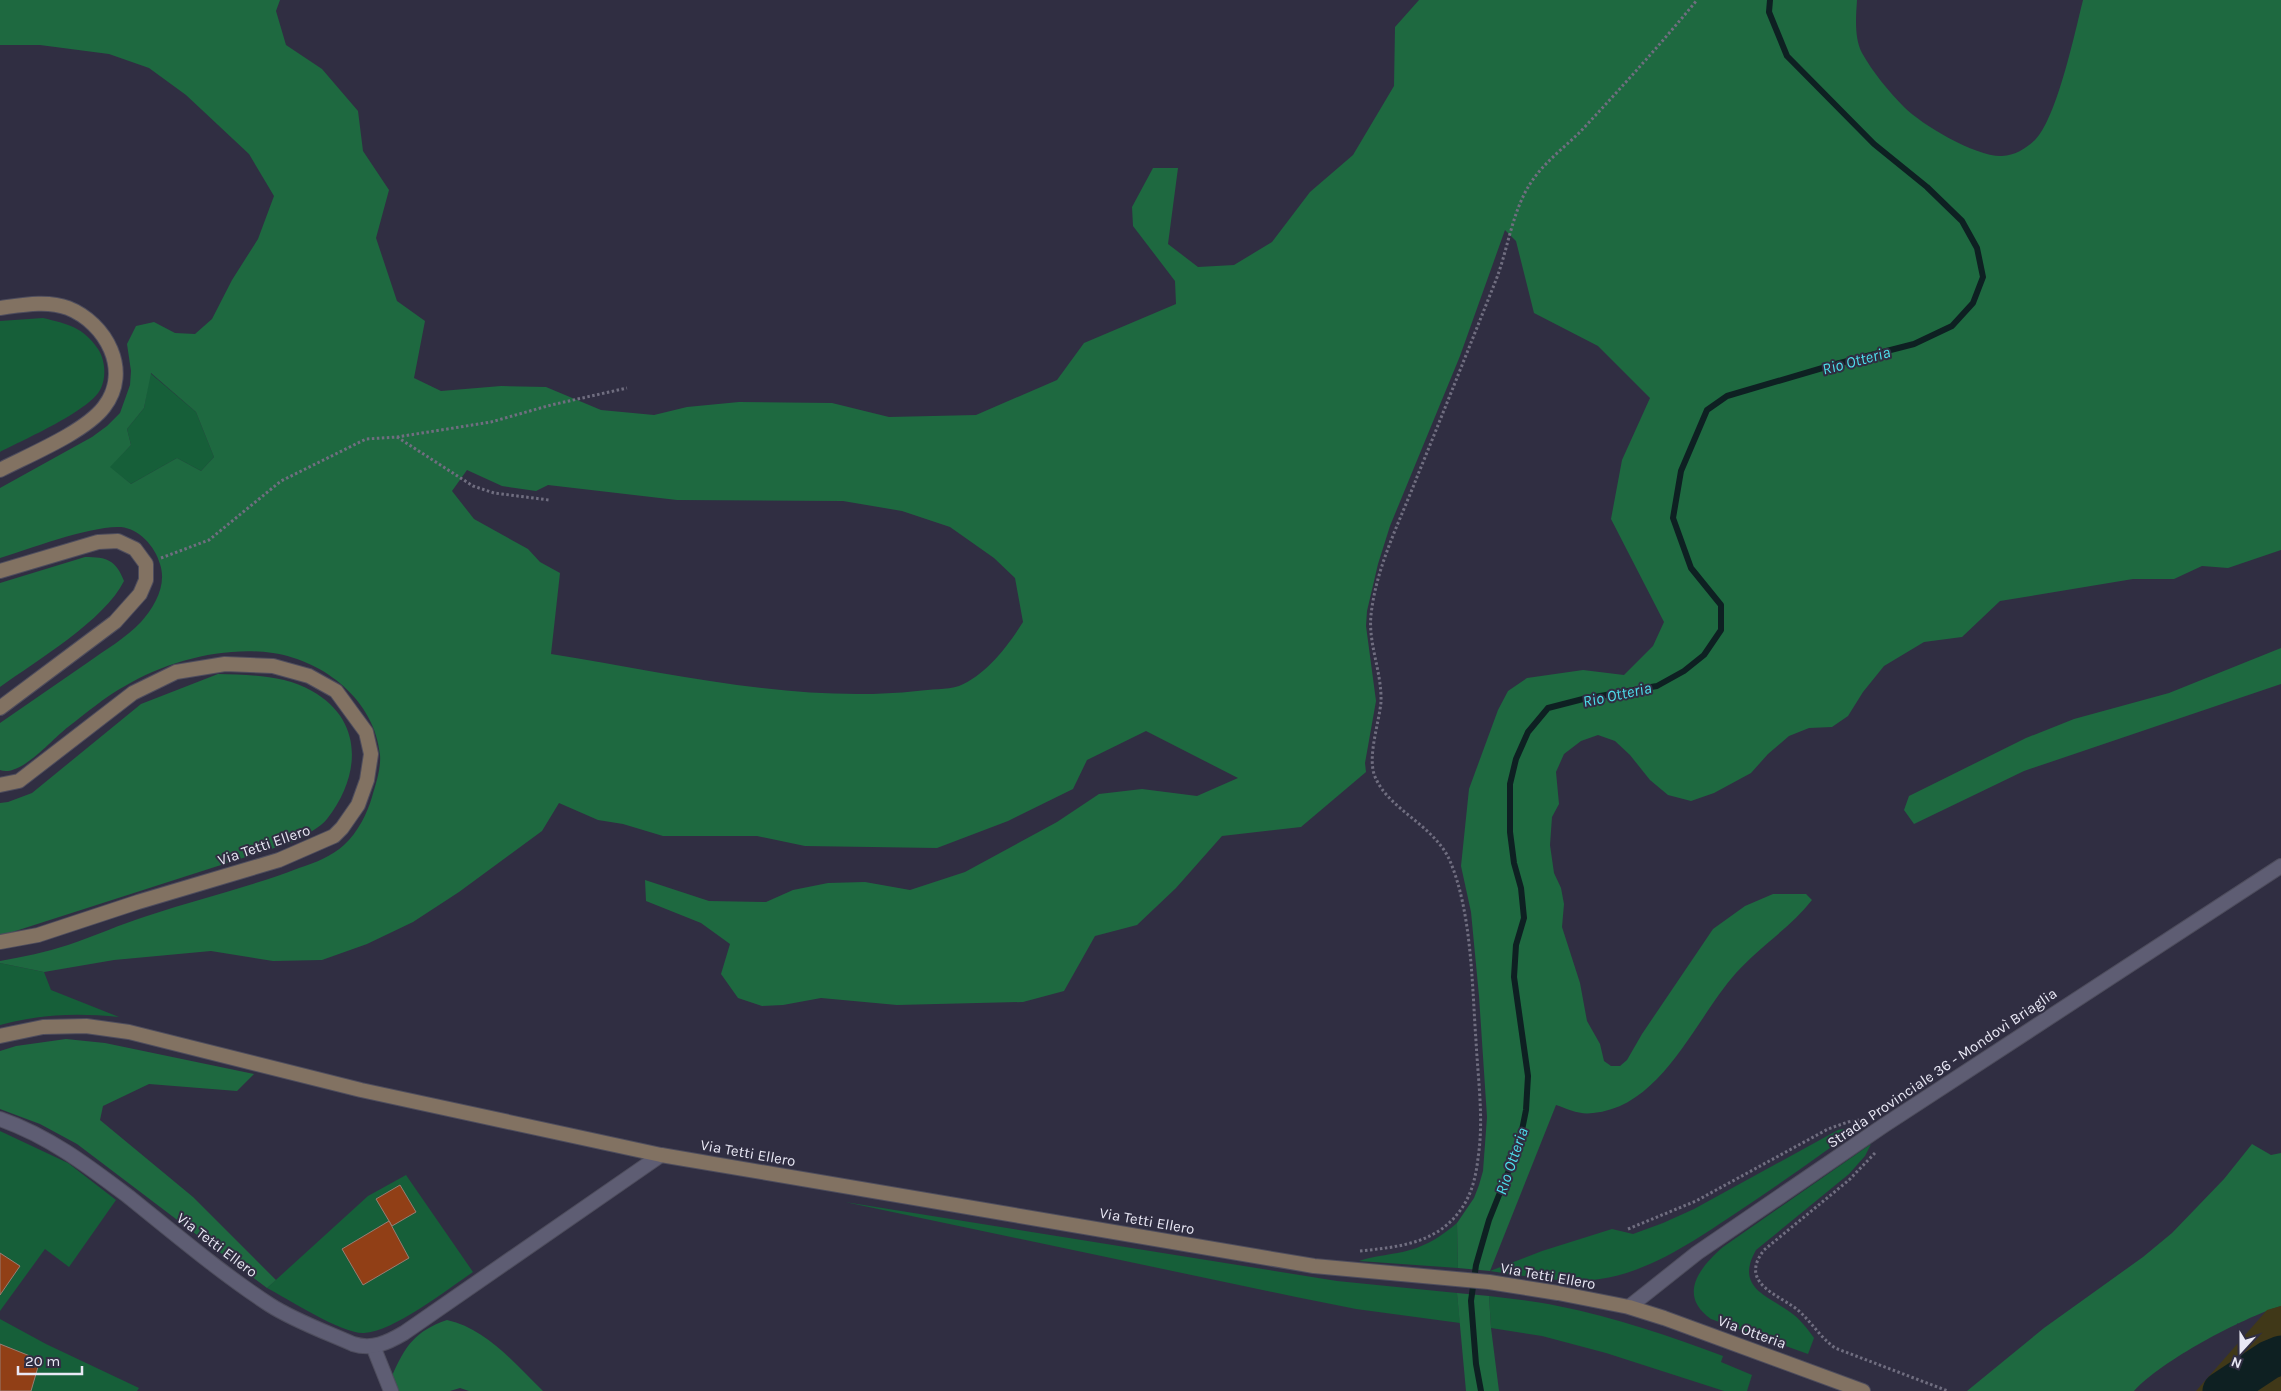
<svg xmlns="http://www.w3.org/2000/svg" width="2281" height="1391" font-family="Karla,sans-serif">
<rect width="100%" height="100%" fill="#302e42"/>
<!-- green -->
<g fill="#165f39">
<path d="M 43,318 C 68,324 83,327 98,349 C 105,359 107,378 100,390 C 89,411 23,440 0,452 L 0,321 Z"/>
<path d="M 150,373 L 196,412 L 214,457 L 201,471 L 177,458 L 131,484 L 109,467 L 131,445 L 127,429 L 144,408 Z"/>
<path d="M 0,963 L 44,972 L 51,990 L 119,1017 C 76,1013 42,1014 0,1025 Z"/>
<path d="M 1861,1126 C 1820,1155 1780,1184 1739,1211 C 1697,1239 1650,1272 1600,1279 C 1564,1284 1526,1276 1490,1271 L 1542,1251 L 1612,1229 L 1633,1234 L 1663,1223 L 1694,1209 L 1838,1130 Z"/>
<path d="M 0,1131 L 68,1163 L 116,1200 L 69,1267 L 45,1249 L 0,1311 Z"/>
<path d="M 1871,1144 L 1865,1156 L 1849,1174 L 1756,1250 C 1735,1287 1766,1295 1790,1312 C 1800,1319 1807,1328 1814,1338 L 1808,1354 L 1711,1319 C 1677,1295 1700,1267 1723,1247 Z"/>
<path d="M 406,1175 L 473,1272 C 448,1289 393,1332 364,1333 C 342,1334 288,1299 267,1288 L 368,1196 Z"/>
<path d="M 845,1202 L 1337,1281 L 1457,1293 L 1460,1323 L 1356,1309 L 1296,1297 Z"/>
<path d="M 1457,1223 L 1458,1268 L 1359,1261 C 1376,1255 1393,1255 1410,1250 C 1428,1245 1443,1235 1457,1223 Z"/>
<path d="M 1489,1296 C 1512,1299 1535,1301 1558,1306 C 1615,1317 1669,1336 1723,1356 L 1721,1362 L 1752,1375 L 1747,1391 L 1724,1391 L 1606,1353 L 1542,1336 L 1491,1328 Z"/>
<path d="M 0,1319 L 46,1344 L 139,1388 L 137,1391 L 0,1391 Z"/>
</g>
<!-- forest -->
<g fill="#1e6940" fill-rule="evenodd">
<path d="M 0,0 L 280,0 L 276,11 L 286,45 L 322,69 L 358,111 L 363,151 L 389,190 L 376,238 L 397,301 L 425,321 L 414,378 L 441,391 L 501,386 L 546,387 L 601,410 L 654,415 L 687,407 L 739,402 L 832,403 L 889,417 L 976,415 L 1057,380 L 1084,343 L 1176,304 L 1175,281 L 1133,226 L 1132,207 L 1153,168 L 1178,168 L 1168,244 L 1198,267 L 1234,265 L 1272,242 L 1310,192 L 1353,155 L 1394,86 L 1395,27 L 1419,0 L 1857,0 C 1856,16 1854,38 1862,53 C 1872,71 1889,92 1904,107 C 1922,125 1976,157 2002,156 C 2015,155 2025,149 2035,140 C 2057,118 2075,32 2083,0 L 2281,0 L 2281,550 L 2228,568 L 2202,566 L 2174,579 L 2133,579 L 2000,601 L 1962,637 L 1924,642 L 1884,666 L 1863,692 L 1848,716 L 1832,727 L 1809,728 L 1789,736 L 1768,754 L 1751,773 L 1714,793 L 1691,801 L 1668,795 L 1650,780 L 1630,755 L 1615,741 L 1598,735 L 1581,741 L 1564,754 L 1556,772 L 1559,804 L 1552,817 L 1550,845 L 1554,873 L 1561,888 L 1564,904 L 1562,927 L 1580,983 L 1587,1021 L 1600,1044 L 1604,1061 L 1611,1066 L 1620,1066 L 1627,1060 L 1642,1034 L 1713,929 L 1745,906 L 1773,894 L 1806,894 L 1812,900 C 1790,928 1759,947 1736,973 C 1695,1019 1662,1107 1593,1113 C 1579,1115 1568,1109 1556,1105 L 1490,1271 L 1458,1268 L 1457,1223 L 1474,1198 L 1479,1185 L 1483,1171 L 1487,1117 L 1479,996 L 1471,912 L 1461,866 L 1469,789 L 1498,710 L 1508,691 L 1527,678 L 1583,670 L 1624,675 L 1653,646 L 1664,622 L 1611,519 L 1622,460 L 1650,398 L 1598,346 L 1534,313 L 1516,241 L 1505,230 L 1460,356 L 1390,526 L 1378,564 L 1367,611 L 1366,626 L 1376,701 L 1365,763 L 1366,772 L 1301,827 L 1222,836 L 1176,888 L 1137,925 L 1095,936 L 1064,991 L 1023,1002 L 897,1005 L 821,998 L 783,1005 L 762,1006 L 738,998 L 721,974 L 730,944 L 701,923 L 646,901 L 645,880 L 709,901 L 766,902 L 793,890 L 828,883 L 865,882 L 910,890 L 965,872 L 1057,822 L 1099,794 L 1142,789 L 1197,796 L 1238,778 L 1146,731 L 1087,760 L 1073,789 L 1008,821 L 937,848 L 805,846 L 757,836 L 663,836 L 623,824 L 598,820 L 559,803 L 542,831 L 459,892 L 413,922 L 367,944 L 322,960 L 273,961 L 211,951 L 114,960 L 44,972 L 0,963 L 0,961 C 23,957 46,952 68,945 C 95,936 121,924 147,916 C 198,899 250,887 299,868 C 315,863 332,856 344,845 C 358,832 367,814 372,797 C 376,783 381,769 380,755 C 375,701 325,661 273,653 C 224,646 167,661 125,686 C 105,697 86,713 68,727 C 52,739 20,778 0,770 L 0,723 C 29,703 58,683 87,663 C 105,650 126,638 141,622 C 155,606 167,585 160,564 C 155,546 139,529 121,527 C 92,525 29,549 0,558 L 0,488 L 92,437 L 107,426 L 120,413 L 130,385 L 131,371 L 127,344 L 136,326 L 154,322 L 175,333 L 195,334 L 212,319 L 232,280 L 258,239 L 274,196 L 249,154 L 186,95 L 149,68 L 109,54 L 40,45 L 0,45 ZM 151,373 L 196,412 L 214,457 L 201,471 L 177,458 L 131,484 L 110,467 L 131,445 L 127,429 L 144,408 ZM 467,470 L 502,486 L 536,491 L 548,485 L 677,500 L 843,501 L 902,511 L 950,527 L 994,558 L 1015,578 L 1023,622 C 1008,646 986,675 959,686 C 947,690 930,689 917,691 C 799,704 669,673 551,654 L 560,573 L 540,562 L 528,549 L 474,519 L 452,491 Z"/>
<path d="M 85,557 C 107,557 116,560 124,581 C 105,620 36,661 0,687 L 0,583 Z"/>
<path d="M 2281,648 L 2281,684 L 2024,771 L 1914,824 L 1904,810 L 1909,796 L 2026,738 L 2074,719 L 2169,693 Z"/>
<path d="M 218,674 C 249,675 284,675 312,691 C 364,720 361,776 327,819 C 320,828 306,834 296,841 L 0,936 L 0,803 L 8,802 L 32,793 L 141,704 Z"/>
<path d="M 66,1039 L 105,1043 L 254,1074 L 237,1091 L 149,1084 L 103,1106 L 100,1120 L 193,1197 L 276,1280 L 267,1288 L 77,1144 L 40,1124 L 0,1109 L 0,1051 L 16,1046 Z"/>
<path d="M 2252,1144 L 2271,1155 L 2281,1153 L 2281,1306 C 2242,1318 2161,1361 2134,1391 L 1967,1391 L 2044,1328 L 2143,1257 L 2172,1233 L 2224,1179 Z"/>
<path d="M 1457,1293 L 1489,1296 L 1491,1328 L 1499,1391 L 1466,1391 Z"/>
<path d="M 447,1320 C 487,1329 515,1364 543,1391 L 469,1391 L 460,1388 L 450,1391 L 397,1391 L 392,1376 C 405,1346 415,1331 447,1320 Z"/>
</g>
<!-- sand -->
<path fill="#403818" d="M 2281,1306 L 2281,1391 L 2196,1391 L 2267,1310 Z"/>
<g fill="none" stroke-linecap="round" stroke-linejoin="round">
<!-- stream -->
<path stroke="#0e2022" stroke-width="6" d="M 1481,1391 L 1476,1364 L 1471,1301 L 1476,1265 L 1489,1220 L 1519,1145 L 1526,1110 L 1528,1076 L 1514,977 L 1516,945 L 1524,918 L 1521,888 L 1514,863 L 1510,832 L 1510,784 L 1516,759 L 1528,732 L 1548,708 L 1583,699 L 1657,686 L 1684,671 L 1704,655 L 1721,630 L 1721,605 L 1691,568 L 1673,518 L 1681,471 L 1707,410 L 1727,396 L 1836,364 L 1914,344 L 1952,326 L 1973,303 L 1983,277 L 1977,248 L 1962,221 L 1927,187 L 1874,144 L 1787,56 L 1769,12 L 1770,0"/>
<!-- river -->
<path stroke="#0e2022" stroke-width="39" d="M 2222,1391 L 2269,1360 L 2281,1355"/>
</g>
<!-- building -->
<g fill="#913f16" stroke="#987e74">
<path d="M 400,1185 L 416,1212 L 392,1226 L 376,1199 Z"/>
<path d="M 389,1221 L 409,1258 L 363,1285 L 342,1249 Z"/>
<path d="M 0,1253 L 20,1266 L 0,1295 Z"/>
<path d="M 0,1344 L 40,1360 L 31,1391 L 0,1391 Z"/>
</g>
<g fill="none" stroke-linecap="round" stroke-linejoin="round">
<defs>
<path id="minor" d="M 373,1346 L 391,1391"/>
<g id="tertiary">
<path d="M 0,1119 C 49,1136 88,1166 129,1197 C 175,1234 221,1273 270,1305 C 295,1321 326,1332 353,1344 C 372,1350 387,1343 404,1333 L 661,1155"/>
<path d="M 1629,1307 L 1697,1253 L 1883,1126 L 2281,866"/>
</g>
<g id="secondary">
<path d="M 0,308 C 22,305 47,300 68,308 C 106,323 132,371 104,407 C 85,432 29,455 0,470"/>
<path d="M 0,571 L 98,542 L 118,541 L 135,549 L 146,564 L 146,580 L 140,594 L 115,622 L 0,708"/>
<path d="M 0,785 L 19,781 L 133,693 L 176,672 L 225,664 L 273,666 L 309,676 L 336,691 L 366,732 L 371,754 L 367,780 L 358,805 L 342,828 L 334,836 L 279,860 L 138,902 L 38,935 L 0,942"/>
<path d="M 0,1036 L 43,1027 L 86,1026 L 129,1032 L 361,1090 L 661,1155 L 1314,1266 L 1489,1282 L 1558,1293 L 1629,1307 L 1664,1318 L 1863,1391"/>
</g>
</defs>
<!-- minor casing -->
<use href="#minor" stroke="#4e4d5d" stroke-width="16"/>
<!-- tertiary casing -->
<use href="#tertiary" stroke="#4e4d5d" stroke-width="16"/>
<!-- secondary casing -->
<use href="#secondary" stroke="#4e4d5d" stroke-width="16"/>
<!-- path -->
<g stroke="#706e80" stroke-width="3" stroke-dasharray="2.5 2.5" stroke-linecap="butt">
<path d="M 397,437 L 473,486 L 494,493 L 549,500"/>
<path d="M 161,558 L 209,540 L 281,481 L 366,439 L 397,437 L 491,422 L 551,405 L 627,388"/>
<path d="M 1875,1153 L 1849,1180 L 1764,1250 C 1737,1285 1782,1295 1800,1312 C 1813,1324 1820,1337 1835,1348 L 1948,1391"/>
<path d="M 1628,1229 L 1696,1201 L 1828,1129 L 1848,1122 L 1859,1120"/>
<path d="M 1360,1251 C 1397,1247 1435,1244 1459,1212 C 1471,1197 1476,1177 1478,1158 C 1484,1120 1478,1080 1476,1041 C 1472,986 1472,913 1450,861 C 1434,824 1386,809 1374,774 C 1368,754 1379,723 1381,702 C 1382,672 1368,644 1371,615 C 1376,567 1400,521 1417,477 C 1444,411 1470,345 1496,280 C 1508,249 1512,212 1530,184 C 1543,163 1564,148 1581,131 C 1621,88 1660,45 1697,0"/>
</g>
<!-- minor -->
<use href="#minor" stroke="#5e5d73" stroke-width="14"/>
<!-- tertiary -->
<use href="#tertiary" stroke="#5e5d73" stroke-width="14"/>
<!-- secondary -->
<use href="#secondary" stroke="#827262" stroke-width="14"/>
</g>
<g text-anchor="middle" stroke-width="4" stroke-linejoin="round" paint-order="stroke">
<!-- street labels -->
<g font-size="15" fill="#e9e8f5" stroke="#302e42">
<text transform="translate(264 845) rotate(-19)" y="5">Via Tetti Ellero</text>
<text transform="translate(1942 1068) rotate(-34)" y="5">Strada Provinciale 36 - Mondovì Briaglia</text>
<text transform="translate(748 1153) rotate(10)" y="5">Via Tetti Ellero</text>
<text transform="translate(1147 1221) rotate(10)" y="5">Via Tetti Ellero</text>
<text transform="translate(217 1245) rotate(37)" y="5">Via Tetti Ellero</text>
<text transform="translate(1548 1276) rotate(10)" y="5">Via Tetti Ellero</text>
<text transform="translate(1752 1332) rotate(20)" y="5">Via Otteria</text>
</g>
<!-- water labels -->
<g font-size="16" font-style="italic" fill="#4ddfec" stroke="#302e42">
<text transform="translate(1856 360) rotate(-15)" y="6">Rio Otteria</text>
<text transform="translate(1617 694) rotate(-12)" y="6">Rio Otteria</text>
<text transform="translate(1511 1161) rotate(-71)" y="6">Rio Otteria</text>
</g>
</g>
<!-- north arrow -->
<g transform="translate(2241 1351) rotate(201)" stroke="#302e42" stroke-width="4" paint-order="stroke">
<path d="M0-4L9 19L0 12L-9 19Z" fill="#e9e8f5"/>
<text y="-8" font-size="14" font-weight="bold" text-anchor="middle" fill="#e9e8f5">N</text>
</g>
<!-- scale -->
<path d="M18 1366v8h64v-8" fill="none" stroke="#e9e8f5" stroke-width="2.5"/>
<text x="25" y="1366" font-size="15" fill="#e9e8f5" stroke="#302e42" stroke-width="4" paint-order="stroke">20 m</text>
</svg>
